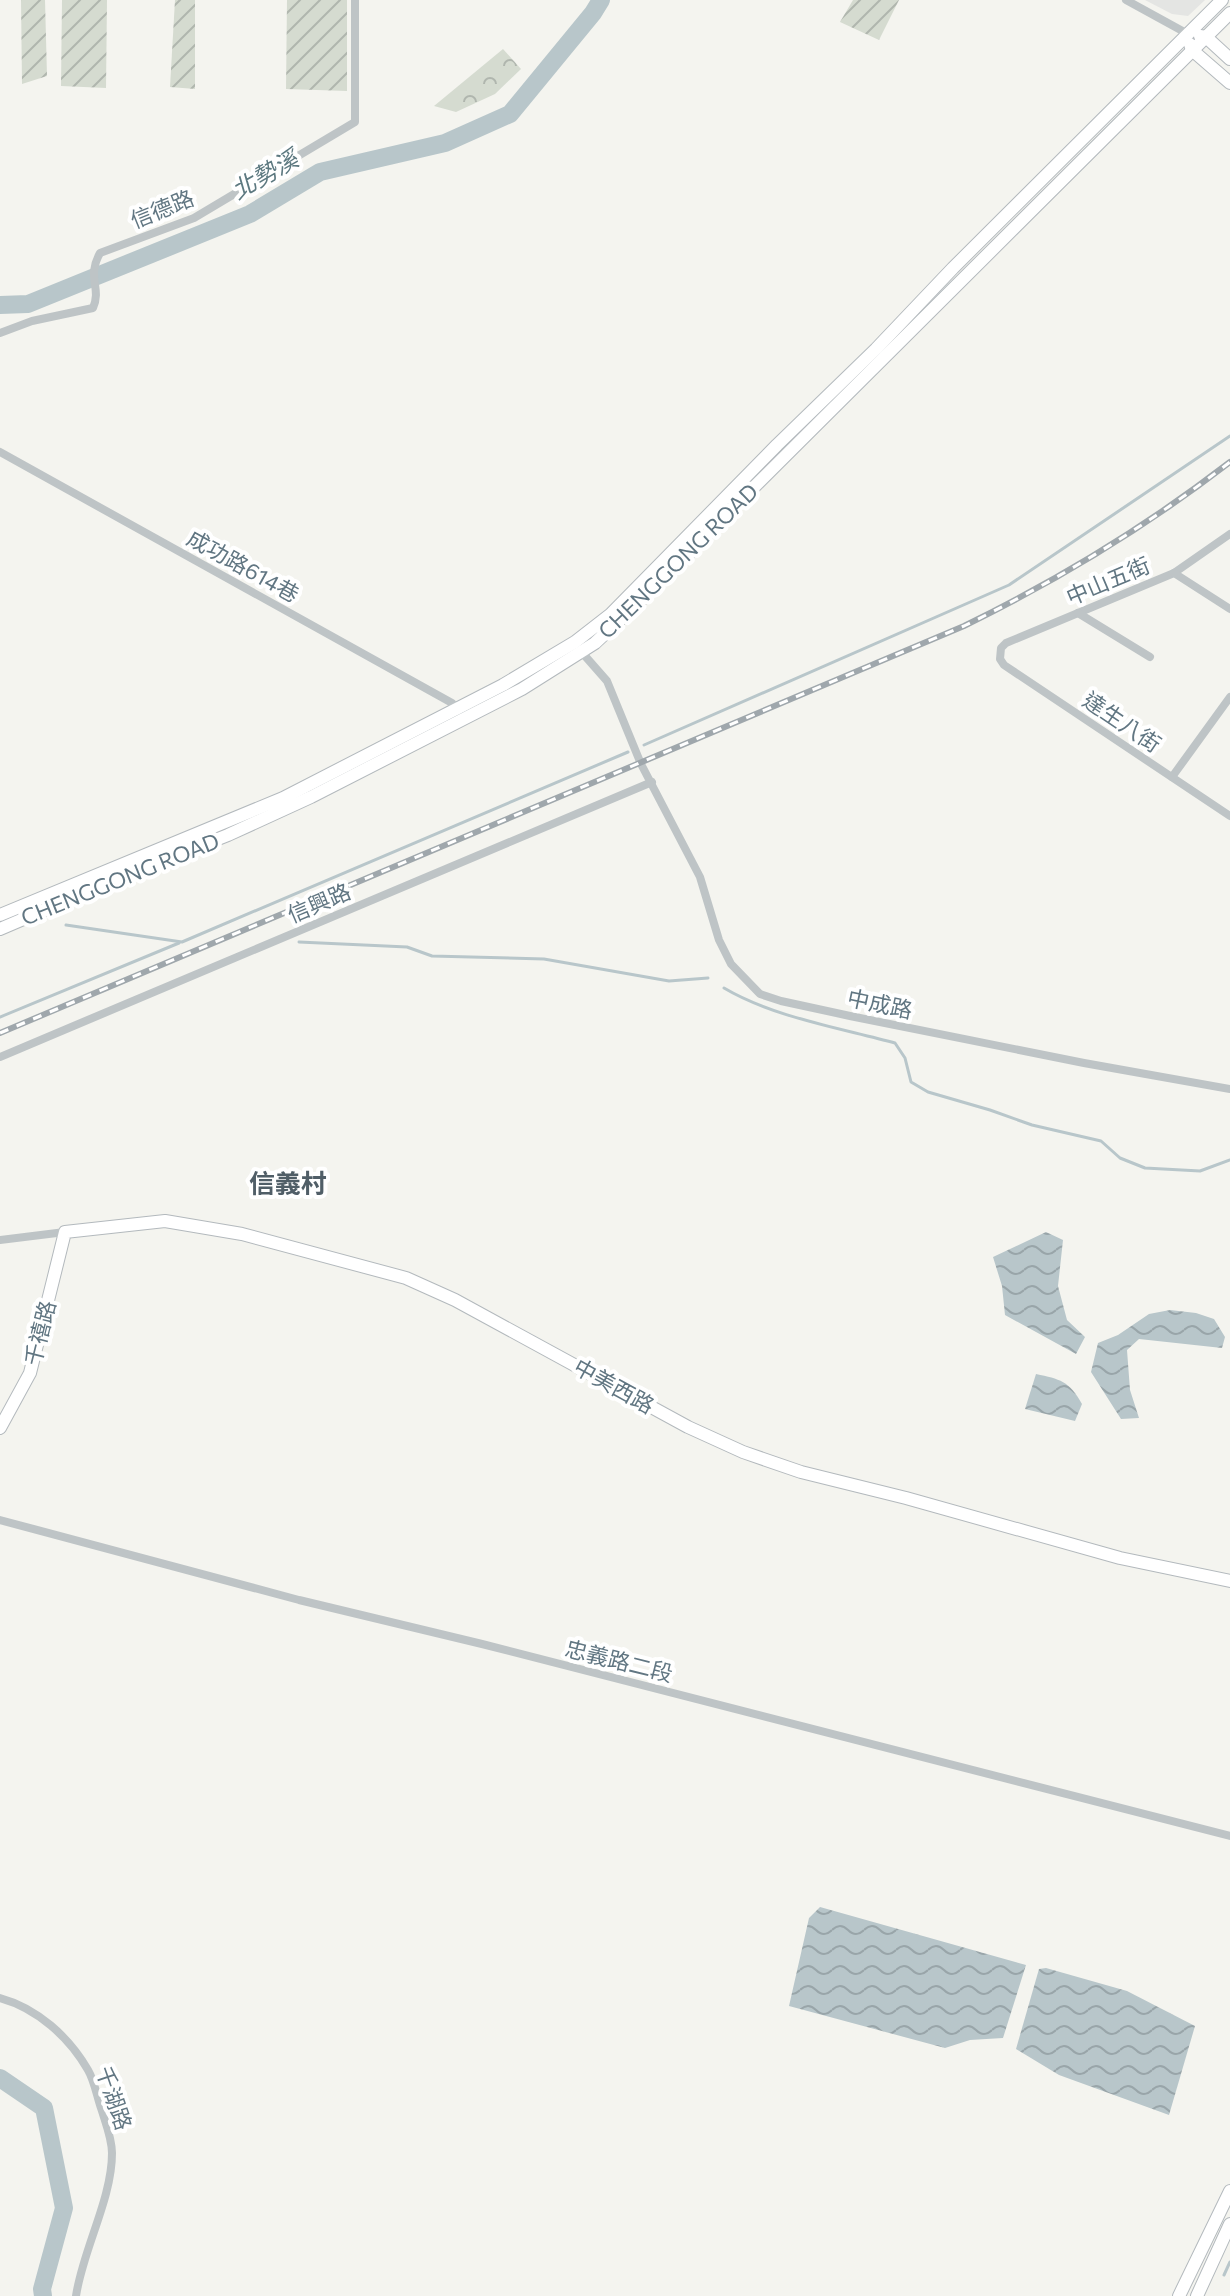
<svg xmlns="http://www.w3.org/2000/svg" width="1230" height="2296" font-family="Commissioner,'Noto Sans TC',sans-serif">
<defs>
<pattern id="park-crowns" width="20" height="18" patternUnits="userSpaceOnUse" patternTransform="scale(2)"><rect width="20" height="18" fill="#d5dbd0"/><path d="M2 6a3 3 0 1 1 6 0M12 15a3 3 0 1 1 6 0" fill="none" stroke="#b0b6ae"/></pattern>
<pattern id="garden-furrows" width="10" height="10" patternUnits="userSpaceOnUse" patternTransform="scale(2)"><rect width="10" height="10" fill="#d5dbd0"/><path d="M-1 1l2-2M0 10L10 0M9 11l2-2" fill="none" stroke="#b0b6ae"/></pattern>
<pattern id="water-waves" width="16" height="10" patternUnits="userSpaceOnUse" patternTransform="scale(2)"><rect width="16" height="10" fill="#b8c6ca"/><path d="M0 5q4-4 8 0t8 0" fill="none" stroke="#99a5a9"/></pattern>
</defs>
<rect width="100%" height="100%" fill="#f4f4ef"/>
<!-- built -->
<path fill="#e4e5e3" d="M 1145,0 L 1205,0 L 1188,16 L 1172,14 Z"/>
<!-- park -->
<path fill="url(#park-crowns)" d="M 503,49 L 521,69 L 495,94 L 456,112 L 434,106 Z"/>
<!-- garden -->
<g fill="url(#garden-furrows)">
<path d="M 21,0 L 45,0 L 47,76 L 22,84 Z"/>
<path d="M 62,0 L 107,0 L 106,88 L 61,86 Z"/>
<path d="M 175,0 L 195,0 L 195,89 L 170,87 Z"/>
<path d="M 287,0 L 347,0 L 347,91 L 286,89 Z"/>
<path d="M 853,0 L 899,0 L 879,40 L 840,22 Z"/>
</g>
<!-- water -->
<g fill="url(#water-waves)">
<path d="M 1046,1232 L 1063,1240 L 1058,1286 L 1067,1320 L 1085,1337 L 1076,1354 L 1005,1315 L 1002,1286 L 993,1257 Z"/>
<path d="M 1170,1310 L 1196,1313 L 1214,1319 L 1225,1337 L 1222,1348 L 1139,1339 L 1127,1350 L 1130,1390 L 1139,1418 L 1121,1419 L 1091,1372 L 1098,1343 L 1118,1335 L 1149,1314 Z"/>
<path d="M 1036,1374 C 1060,1379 1069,1381 1082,1404 L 1075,1421 L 1025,1409 Z"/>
<path d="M 820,1907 L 1026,1965 L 1003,2038 L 970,2040 L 945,2048 L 789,2006 L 809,1918 Z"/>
<path d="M 1046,1968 L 1127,1991 L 1195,2026 L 1169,2115 L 1059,2075 L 1016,2049 L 1039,1969 Z"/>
</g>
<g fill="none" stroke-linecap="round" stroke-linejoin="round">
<!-- stream -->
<g stroke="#b8c6ca" stroke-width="3">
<path d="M 644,745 L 1009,585 L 1230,436"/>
<path d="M 66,925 L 182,942 L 628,752"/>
<path d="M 299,942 L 407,947 L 432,956 L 544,959 L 669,981 L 708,978"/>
<path d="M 724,988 C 773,1017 840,1028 895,1043 L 905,1058 L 911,1082 L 928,1092 L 990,1110 L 1032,1125 L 1101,1141 L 1120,1158 L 1145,1168 L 1200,1171 L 1230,1160"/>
<path d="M 0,1017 L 179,943"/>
<path d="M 1224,2275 L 1230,2262"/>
</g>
<!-- river -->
<g stroke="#b8c6ca" stroke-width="18">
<path d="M 0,305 L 28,304 L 250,214 L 320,172 L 445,143 L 510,114 L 593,13 L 601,0"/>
<path d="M 0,2078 L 44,2108 L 64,2208 L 42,2289 L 43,2296"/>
</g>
<defs>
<g id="secondary">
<path d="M 1200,36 L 1206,37 L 1230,59"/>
<path d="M 1190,44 L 1192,50 L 1230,83"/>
<path d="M 0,915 L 283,798 L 503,685 L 575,642 L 611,614 L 777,445 L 876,349 L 953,268 L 1222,0"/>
<path d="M 0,929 L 112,881 L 228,835 L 311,797 L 522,689 L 595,643 L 674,569 L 728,513 L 1230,13"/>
<path d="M 0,1428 L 30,1373 L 65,1232 L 165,1221 L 242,1234 L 406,1278 L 455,1300 L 688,1427 L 743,1452 L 801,1472 L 906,1498 L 1120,1558 L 1230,1581"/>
<path d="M 1179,2296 L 1230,2191"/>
<path d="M 1197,2296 L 1230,2224"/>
</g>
</defs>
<!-- secondary casing -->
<use href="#secondary" stroke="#b3b9bd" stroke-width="14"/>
<!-- street -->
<g stroke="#bec4c6" stroke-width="8">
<path d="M 1126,0 L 1188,34"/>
<path d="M 0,333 L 32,321 L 93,308 C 102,287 86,278 100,253 L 194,218 L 355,122 L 355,0"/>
<path d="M 0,452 L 452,703 L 458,711"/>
<path d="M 1230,534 L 1174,573 L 1006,643 L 1001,648 L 1000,659 L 1004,665 L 1230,816"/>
<path d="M 1174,573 L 1230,609"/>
<path d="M 1078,613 L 1150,657"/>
<path d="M 578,648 L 607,681 L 641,764 L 700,877 L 719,940 L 731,964 L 760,994 L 781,1001 L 850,1016 L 1084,1063 L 1230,1089"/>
<path d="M 1172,777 L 1230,697"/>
<path d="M 0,1057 L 652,782"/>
<path d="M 0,1240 L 65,1232"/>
<path d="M 0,1520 L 299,1600 L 482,1644 L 1230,1836"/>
<path d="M 0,1998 C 37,2008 69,2037 88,2070 C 95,2082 97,2098 102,2111 C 106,2124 112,2139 112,2153 C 112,2199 83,2249 76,2296"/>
</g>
<!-- secondary -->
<use href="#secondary" stroke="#fff" stroke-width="12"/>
<defs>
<path id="rail" d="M 0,1033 L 964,626 C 1058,580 1147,526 1230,462"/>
</defs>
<!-- rail casing -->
<use href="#rail" stroke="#9fa7ac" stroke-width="6"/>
<!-- rail -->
<use href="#rail" stroke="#fff" stroke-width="3" stroke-dasharray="9" stroke-linecap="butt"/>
</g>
<g text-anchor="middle" stroke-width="8" stroke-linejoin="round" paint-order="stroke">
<!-- street labels -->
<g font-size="22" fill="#617682" stroke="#fff">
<text transform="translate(162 209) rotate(-22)" y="8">信德路</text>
<text transform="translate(678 561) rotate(-44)" y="8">CHENGGONG ROAD</text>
<text transform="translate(243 566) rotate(29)" y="8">成功路614巷</text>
<text transform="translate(1108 581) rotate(-23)" y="8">中山五街</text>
<text transform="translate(1122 722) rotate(34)" y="8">達生八街</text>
<text transform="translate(120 879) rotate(-22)" y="8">CHENGGONG ROAD</text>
<text transform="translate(319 903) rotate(-23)" y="8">信興路</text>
<text transform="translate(880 1004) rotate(12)" y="8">中成路</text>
<text transform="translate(40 1333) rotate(-76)" y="8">千禧路</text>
<text transform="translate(614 1386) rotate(29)" y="8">中美西路</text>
<text transform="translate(619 1661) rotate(14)" y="8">忠義路二段</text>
<text transform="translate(114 2098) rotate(71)" y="8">千湖路</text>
</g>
<!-- water labels -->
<g font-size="24" font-style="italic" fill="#5d7980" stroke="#fff">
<text transform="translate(265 175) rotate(-30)" y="8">北勢溪</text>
</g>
<!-- quarter labels -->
<g font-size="26" font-weight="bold" fill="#505e67" stroke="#fff">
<text x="288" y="1193">信義村</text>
</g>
</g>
</svg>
